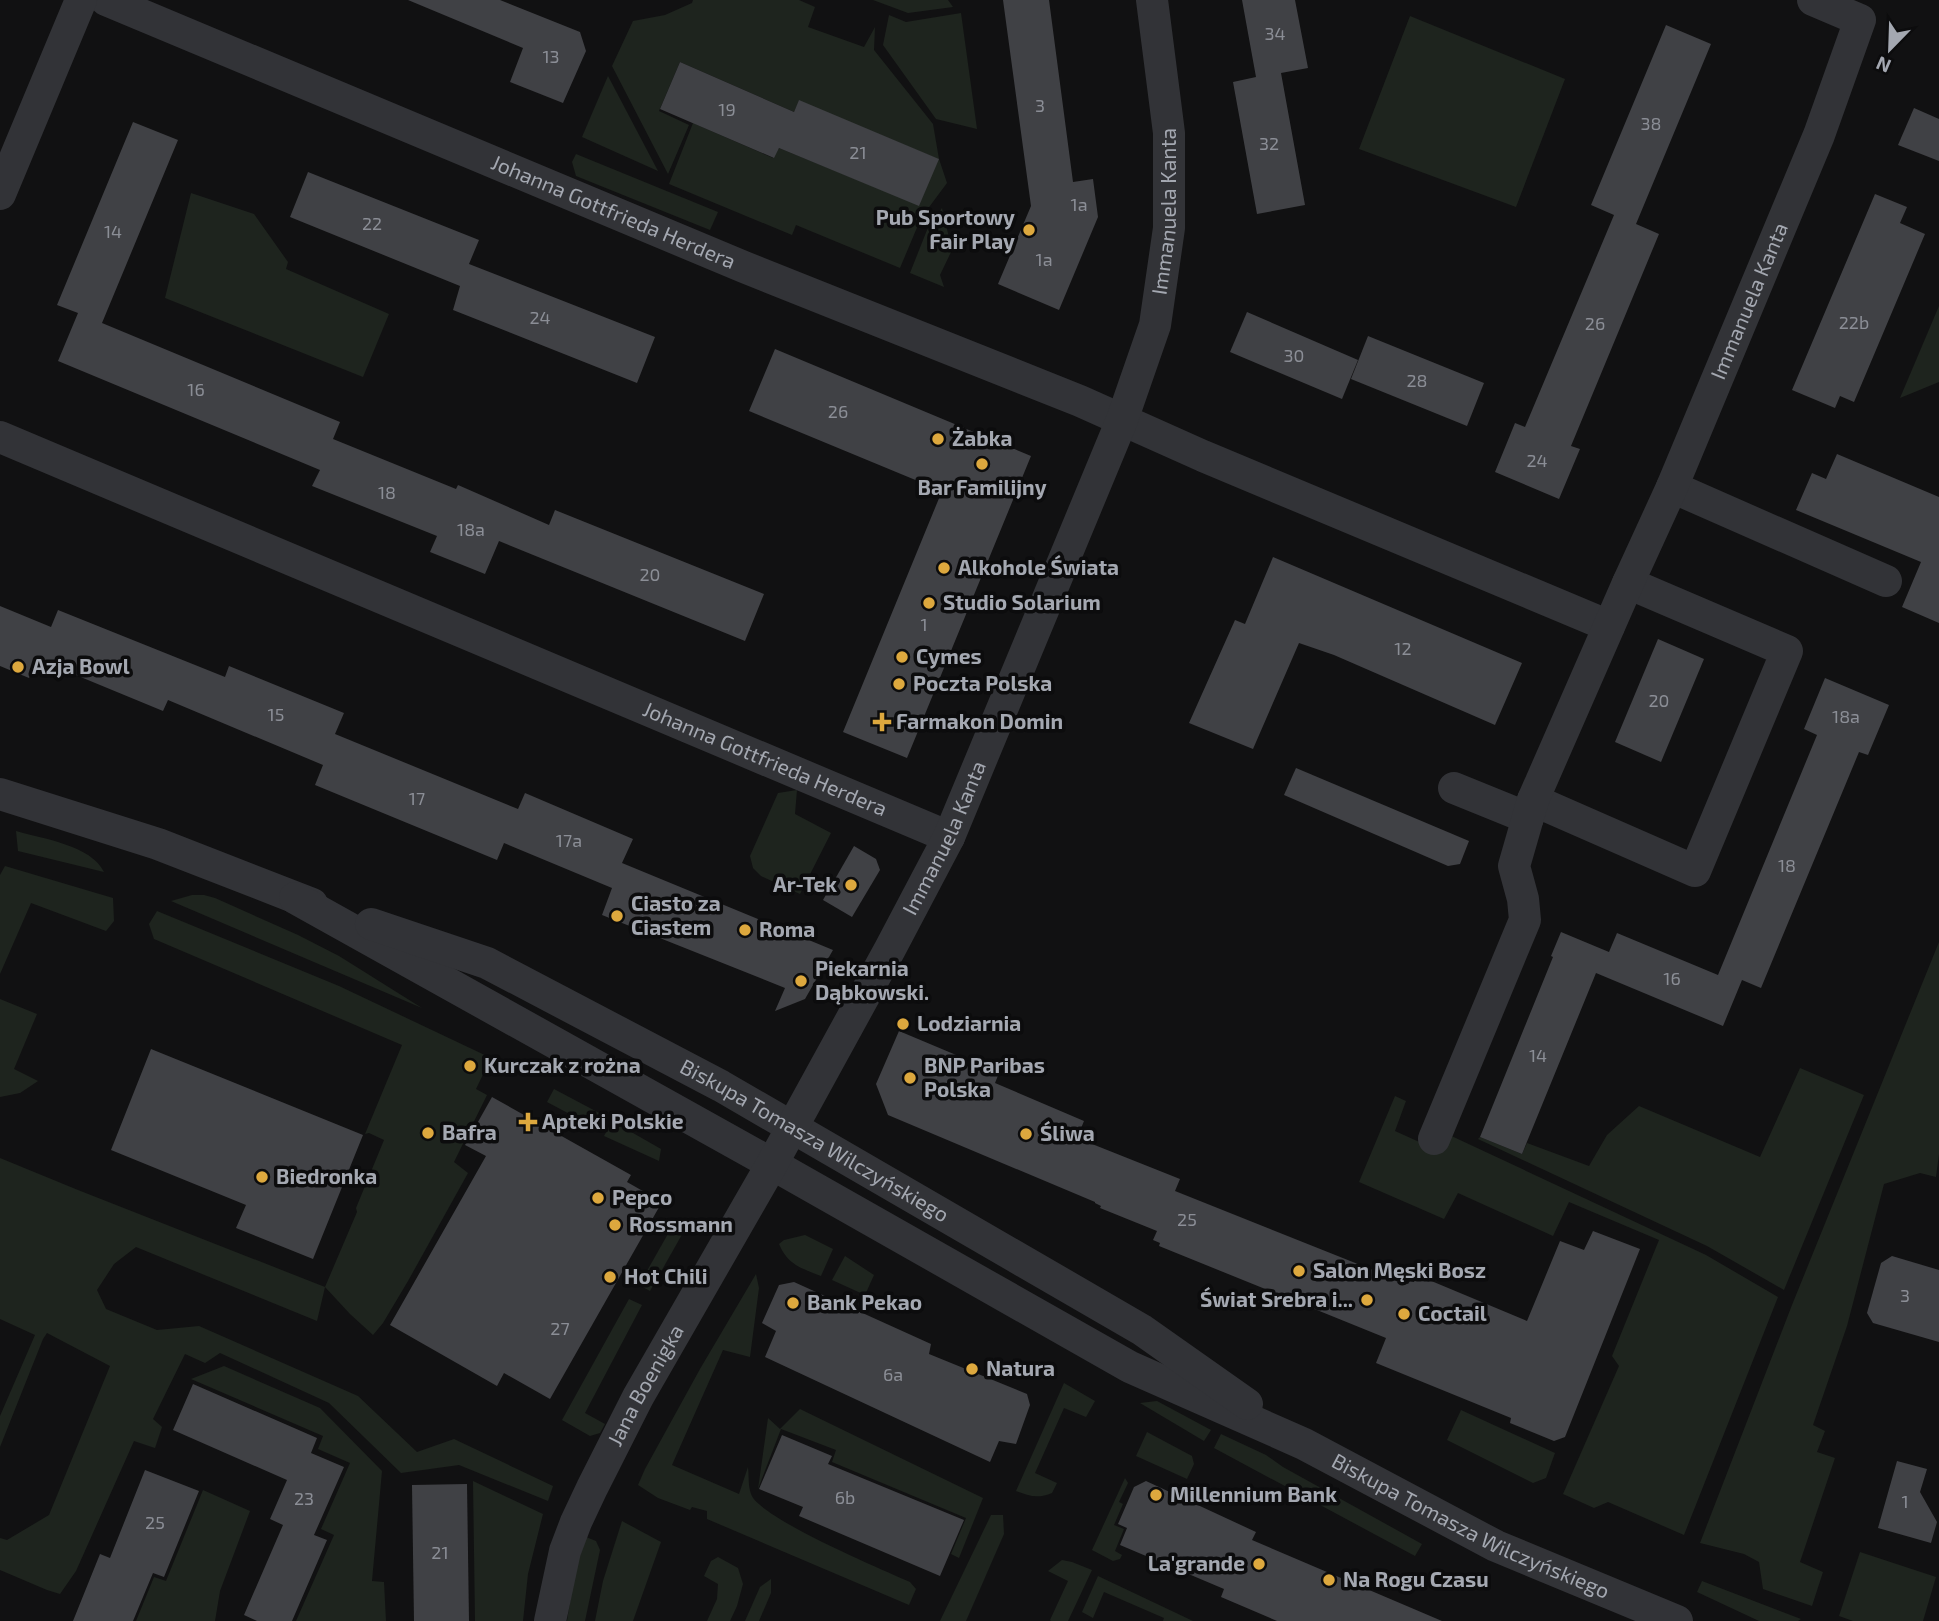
<svg xmlns="http://www.w3.org/2000/svg" width="1939" height="1621" font-family="'Exo 2',sans-serif">
<rect width="100%" height="100%" fill="#111112"/>
<!-- green -->
<g fill="#1e241e">
<path d="M 693,0 L 799,0 L 815,7 L 808,27 L 864,47 L 875,27 L 874,50 L 933,124 L 939,159 L 947,183 L 921,218 L 900,268 L 796,225 L 792,235 L 669,184 L 693,123 L 773,158 L 779,148 L 919,205 L 938,159 L 799,101 L 794,112 L 680,62 L 659,111 L 689,125 L 668,174 L 612,66 L 633,21 L 665,15 L 692,3 Z"/>
<path d="M 873,0 L 948,0 L 953,7 L 908,13 Z"/>
<path d="M 961,13 L 977,129 L 936,119 L 883,45 L 889,15 L 906,22 Z"/>
<path d="M 1410,16 L 1565,79 L 1516,207 L 1359,149 Z"/>
<path d="M 608,76 L 658,171 L 582,137 Z"/>
<path d="M 576,154 L 718,212 L 710,230 L 576,176 L 572,162 Z"/>
<path d="M 191,193 L 254,214 L 288,262 L 286,269 L 389,314 L 363,377 L 165,298 Z"/>
<path d="M 942,208 L 952,250 L 940,275 L 944,287 L 910,273 L 927,230 Z"/>
<path d="M 1939,306 L 1939,382 L 1900,398 Z"/>
<path d="M 797,790 L 795,814 L 831,833 L 800,894 L 761,876 L 753,868 L 750,856 L 778,793 Z"/>
<path d="M 16,831 C 43,839 91,845 104,872 L 18,851 Z"/>
<path d="M 5,866 L 113,898 L 114,921 L 106,931 L 31,903 L 0,974 L 0,875 Z"/>
<path d="M 192,895 L 204,895 L 215,898 L 298,935 L 339,956 L 422,1008 L 171,901 Z"/>
<path d="M 157,911 L 339,986 L 491,1058 L 476,1089 L 487,1095 L 454,1162 L 468,1173 L 408,1281 L 383,1323 L 373,1335 L 350,1314 L 325,1287 L 317,1321 L 136,1247 L 114,1264 L 97,1290 L 106,1309 L 157,1330 L 199,1326 L 358,1396 L 417,1452 L 454,1439 L 553,1486 L 548,1501 L 459,1465 L 401,1473 L 329,1403 L 220,1353 L 205,1363 L 185,1354 L 153,1419 L 162,1427 L 155,1448 L 134,1441 L 76,1571 L 60,1594 L 47,1590 L 0,1570 L 0,1538 L 7,1540 L 49,1515 L 110,1366 L 47,1333 L 43,1339 L 0,1447 L 0,1416 L 35,1335 L 0,1319 L 0,1158 L 78,1190 L 325,1287 L 357,1212 L 356,1208 L 384,1140 L 369,1133 L 365,1134 L 402,1045 L 154,939 L 149,924 Z"/>
<path d="M 1939,942 L 1939,1154 L 1936,1177 L 1920,1173 L 1884,1184 L 1847,1326 L 1813,1425 L 1825,1431 L 1817,1452 L 1835,1458 L 1800,1562 L 1823,1572 L 1812,1606 L 1763,1589 L 1759,1562 L 1744,1554 L 1700,1543 L 1792,1305 Z"/>
<path d="M 0,999 L 37,1014 L 14,1069 L 38,1081 L 20,1093 L 0,1097 Z"/>
<path d="M 1800,1068 L 1864,1095 L 1784,1290 L 1707,1246 L 1478,1139 L 1480,1137 L 1522,1154 L 1527,1143 L 1589,1166 L 1607,1135 L 1639,1106 L 1760,1157 Z"/>
<path d="M 554,1089 L 603,1115 L 596,1128 L 547,1102 Z"/>
<path d="M 1395,1096 L 1406,1101 L 1395,1131 L 1437,1150 L 1445,1133 L 1706,1255 L 1778,1297 L 1684,1535 L 1608,1502 L 1594,1508 L 1563,1494 L 1619,1366 L 1612,1356 L 1659,1240 L 1569,1202 L 1553,1236 L 1458,1193 L 1444,1219 L 1359,1182 Z"/>
<path d="M 612,1121 L 661,1149 L 659,1161 L 604,1136 Z"/>
<path d="M 673,1225 L 684,1231 L 650,1291 L 639,1285 Z"/>
<path d="M 805,1235 L 833,1249 L 821,1276 C 801,1268 788,1265 779,1244 L 784,1240 Z"/>
<path d="M 845,1256 L 874,1275 L 865,1295 L 832,1280 Z"/>
<path d="M 756,1274 L 759,1288 L 750,1357 L 723,1350 L 672,1465 L 739,1494 L 748,1467 C 749,1475 748,1486 751,1494 C 759,1518 883,1570 910,1582 L 916,1589 L 909,1605 L 707,1519 L 707,1511 L 692,1507 L 690,1510 L 658,1498 L 638,1485 L 645,1469 L 700,1369 Z"/>
<path d="M 629,1299 L 642,1305 L 585,1413 L 605,1424 L 600,1433 L 590,1436 L 562,1420 Z"/>
<path d="M 224,1366 L 320,1408 L 382,1471 L 372,1581 L 384,1582 L 386,1621 L 296,1621 L 334,1535 L 321,1529 L 350,1463 L 318,1449 L 323,1436 L 191,1379 Z"/>
<path d="M 1064,1383 L 1095,1401 L 1086,1417 L 1064,1408 L 1035,1473 L 1057,1483 L 1052,1493 C 1038,1499 1029,1496 1016,1491 Z"/>
<path d="M 1157,1401 L 1211,1430 L 1204,1441 L 1140,1403 Z"/>
<path d="M 800,1409 L 983,1498 L 959,1558 L 951,1554 L 966,1518 L 832,1462 L 836,1450 L 781,1429 L 758,1489 L 768,1418 L 780,1429 Z"/>
<path d="M 1461,1410 L 1555,1453 L 1546,1478 L 1533,1483 L 1447,1440 Z"/>
<path d="M 1147,1432 L 1192,1456 L 1194,1464 L 1187,1479 L 1136,1456 Z"/>
<path d="M 1221,1434 L 1266,1455 L 1283,1467 L 1422,1544 L 1415,1556 L 1214,1448 Z"/>
<path d="M 1125,1478 L 1128,1483 L 1119,1502 L 1123,1504 L 1114,1525 L 1124,1529 L 1115,1551 L 1122,1555 L 1120,1559 L 1113,1561 L 1092,1550 Z"/>
<path d="M 473,1481 L 543,1514 L 528,1574 L 523,1621 L 475,1621 Z"/>
<path d="M 203,1490 L 250,1511 L 220,1591 L 215,1621 L 136,1621 L 154,1577 L 166,1581 Z"/>
<path d="M 991,1515 L 1003,1515 L 1004,1534 L 966,1621 L 940,1621 Z"/>
<path d="M 622,1521 L 661,1542 L 633,1621 L 595,1621 L 603,1581 Z"/>
<path d="M 586,1537 L 596,1541 L 600,1550 L 585,1621 L 567,1621 L 577,1558 Z"/>
<path d="M 1860,1552 L 1936,1577 L 1923,1621 L 1853,1621 L 1839,1616 Z"/>
<path d="M 718,1557 L 738,1568 L 743,1584 L 737,1606 L 730,1621 L 707,1621 L 717,1599 L 718,1584 L 704,1576 L 711,1561 Z"/>
<path d="M 1062,1560 L 1072,1562 L 1092,1570 L 1068,1621 L 1051,1621 L 1050,1620 L 1068,1581 L 1048,1571 Z"/>
<path d="M 1098,1576 L 1193,1621 L 1163,1621 L 1164,1618 L 1104,1592 L 1093,1618 L 1082,1612 Z"/>
<path d="M 771,1579 L 771,1593 L 759,1621 L 745,1621 L 760,1587 Z"/>
<path d="M 1702,1581 L 1801,1619 L 1798,1621 L 1759,1621 L 1697,1592 Z"/>
</g>
<!-- building -->
<g fill="#404145">
<path d="M 408,0 L 500,0 L 580,32 L 586,51 L 563,103 L 510,82 L 523,48 Z"/>
<path d="M 1003,0 L 1049,0 L 1073,182 L 1093,179 L 1098,217 L 1059,310 L 998,284 L 1031,206 Z"/>
<path d="M 1242,0 L 1295,0 L 1308,68 L 1281,73 L 1305,205 L 1257,214 L 1233,82 L 1256,77 Z"/>
<path d="M 1666,25 L 1711,44 L 1636,224 L 1659,234 L 1571,446 L 1580,449 L 1559,499 L 1495,472 L 1515,423 L 1525,427 L 1614,215 L 1591,205 Z"/>
<path d="M 680,62 L 794,112 L 799,100 L 939,159 L 919,206 L 779,148 L 774,158 L 660,109 Z"/>
<path d="M 1914,108 L 1939,119 L 1939,161 L 1898,145 Z"/>
<path d="M 133,122 L 178,140 L 102,323 L 340,422 L 333,439 L 456,489 L 458,485 L 549,525 L 555,510 L 764,594 L 745,641 L 499,541 L 485,574 L 430,552 L 437,536 L 312,486 L 320,470 L 58,361 L 78,313 L 57,305 Z"/>
<path d="M 308,172 L 479,240 L 469,264 L 655,337 L 637,383 L 453,310 L 460,286 L 290,217 Z"/>
<path d="M 1875,194 L 1907,207 L 1900,223 L 1925,234 L 1854,402 L 1840,396 L 1835,408 L 1792,390 Z"/>
<path d="M 1247,312 L 1358,360 L 1342,399 L 1230,352 Z"/>
<path d="M 1368,336 L 1484,383 L 1467,426 L 1351,379 Z"/>
<path d="M 775,349 L 1031,456 L 907,758 L 843,732 L 942,491 L 749,411 Z"/>
<path d="M 1837,454 L 1939,497 L 1939,623 L 1902,607 L 1921,562 L 1796,510 L 1812,473 L 1826,479 Z"/>
<path d="M 1273,557 L 1522,663 L 1495,725 L 1334,655 L 1299,643 L 1253,749 L 1189,723 L 1235,620 L 1245,624 Z"/>
<path d="M 0,606 L 51,627 L 58,610 L 225,677 L 229,666 L 344,713 L 335,734 L 518,809 L 525,793 L 633,839 L 622,863 L 833,950 L 805,999 L 775,1011 L 785,988 L 602,915 L 612,888 L 504,843 L 497,860 L 315,785 L 323,765 L 168,700 L 163,711 L 37,659 L 29,678 L 0,666 Z"/>
<path d="M 1658,639 L 1704,659 L 1661,762 L 1615,742 Z"/>
<path d="M 1825,678 L 1889,705 L 1868,755 L 1859,752 L 1761,988 L 1742,980 L 1723,1026 L 1596,973 L 1522,1154 L 1480,1137 L 1553,957 L 1551,956 L 1561,932 L 1609,952 L 1617,933 L 1718,975 L 1817,735 L 1804,729 Z"/>
<path d="M 1296,768 L 1469,841 L 1460,864 L 1448,866 L 1284,795 Z"/>
<path d="M 854,846 L 876,859 L 880,870 L 852,917 L 823,900 Z"/>
<path d="M 899,1031 L 999,1073 L 995,1083 L 1084,1121 L 1077,1138 L 1180,1179 L 1175,1191 L 1408,1284 L 1410,1281 L 1414,1282 L 1417,1275 L 1527,1321 L 1560,1241 L 1584,1250 L 1593,1231 L 1640,1249 L 1565,1437 L 1554,1441 L 1510,1423 L 1511,1418 L 1376,1363 L 1386,1338 L 1159,1246 L 1160,1243 L 1153,1240 L 1157,1231 L 1100,1208 L 1101,1206 L 1095,1203 L 1095,1202 L 888,1115 L 876,1084 Z"/>
<path d="M 151,1049 L 363,1135 L 313,1259 L 236,1228 L 246,1205 L 111,1150 Z"/>
<path d="M 492,1097 L 631,1175 L 627,1182 L 662,1202 L 550,1399 L 504,1373 L 497,1386 L 390,1325 L 486,1156 L 465,1145 Z"/>
<path d="M 1892,1256 L 1939,1270 L 1939,1342 L 1873,1323 L 1867,1313 L 1881,1263 Z"/>
<path d="M 794,1282 L 931,1344 L 929,1354 L 1027,1394 L 1030,1405 L 1016,1444 L 999,1441 L 990,1462 L 765,1357 L 776,1331 L 762,1323 L 779,1285 Z"/>
<path d="M 193,1384 L 317,1438 L 311,1453 L 344,1467 L 314,1535 L 327,1540 L 292,1621 L 257,1621 L 244,1615 L 283,1525 L 270,1519 L 287,1480 L 173,1430 Z"/>
<path d="M 782,1435 L 832,1456 L 828,1464 L 964,1520 L 940,1576 L 799,1516 L 803,1507 L 759,1489 Z"/>
<path d="M 1897,1461 L 1927,1469 L 1920,1492 L 1937,1522 L 1931,1543 L 1878,1528 Z"/>
<path d="M 145,1470 L 199,1491 L 164,1577 L 153,1573 L 133,1621 L 73,1621 L 100,1554 L 110,1558 Z"/>
<path d="M 1146,1481 L 1256,1532 L 1252,1540 L 1442,1621 L 1277,1621 L 1221,1597 L 1224,1589 L 1120,1545 L 1127,1528 L 1118,1524 L 1134,1487 Z"/>
<path d="M 467,1484 L 469,1621 L 414,1621 L 412,1485 Z"/>
</g>
<g fill="none" stroke-linecap="round" stroke-linejoin="round">
<!-- minor -->
<g stroke="#323337" stroke-width="32">
<path id="s1" d="M 106,0 L 744,267 L 1080,401 L 1203,456 L 1609,626"/>
<path d="M 0,194 L 81,0"/>
<path id="s2" d="M 0,437 L 949,837"/>
<path d="M 1672,487 L 1886,581"/>
<path d="M 1454,788 L 1528,818"/>
<path d="M 0,794 L 158,844 L 312,904"/>
<path d="M 1533,800 L 1695,871 L 1787,651 L 1628,583"/>
<path id="s3" d="M 295,898 L 772,1164 L 1130,1367 L 1304,1444 L 1496,1546 L 1677,1621"/>
<path id="s4" d="M 371,924 L 487,963 L 721,1086 L 1142,1330 L 1247,1404"/>
<path id="s5" d="M 1434,1139 L 1525,920 L 1523,899 L 1514,866 L 1533,800 L 1628,583 L 1672,487 L 1819,135 L 1860,20 L 1813,0"/>
<path id="s6" d="M 550,1621 L 565,1551 L 576,1522 L 592,1488 L 638,1397 L 772,1164 L 890,949 L 949,837 L 1122,420 L 1155,325 L 1169,228 L 1169,133 L 1152,0"/>
</g>
</g>
<!-- markers -->
<g fill="#dda83e" stroke="#0c0c0d" stroke-width="2.5">
<circle cx="1029" cy="230" r="7"/>
<circle cx="938" cy="439" r="7"/>
<circle cx="982" cy="464" r="7"/>
<circle cx="944" cy="568" r="7"/>
<circle cx="929" cy="603" r="7"/>
<circle cx="902" cy="657" r="7"/>
<circle cx="18" cy="667" r="7"/>
<circle cx="899" cy="684" r="7"/>
<path d="M878.5 711.5h7v7h7v7h-7v7h-7v-7h-7v-7h7z"/>
<circle cx="851" cy="885" r="7"/>
<circle cx="617" cy="916" r="7"/>
<circle cx="745" cy="930" r="7"/>
<circle cx="801" cy="981" r="7"/>
<circle cx="903" cy="1024" r="7"/>
<circle cx="470" cy="1066" r="7"/>
<circle cx="910" cy="1078" r="7"/>
<path d="M524.5 1111.5h7v7h7v7h-7v7h-7v-7h-7v-7h7z"/>
<circle cx="428" cy="1133" r="7"/>
<circle cx="1026" cy="1134" r="7"/>
<circle cx="262" cy="1177" r="7"/>
<circle cx="598" cy="1198" r="7"/>
<circle cx="615" cy="1225" r="7"/>
<circle cx="1299" cy="1271" r="7"/>
<circle cx="610" cy="1277" r="7"/>
<circle cx="1367" cy="1300" r="7"/>
<circle cx="793" cy="1303" r="7"/>
<circle cx="1404" cy="1314" r="7"/>
<circle cx="972" cy="1369" r="7"/>
<circle cx="1156" cy="1495" r="7"/>
<circle cx="1259" cy="1564" r="7"/>
<circle cx="1329" cy="1580" r="7"/>
</g>
<g text-anchor="middle" stroke-width="7" stroke-linejoin="round" paint-order="stroke">
<!-- number labels -->
<g font-size="18" fill="#8b8e96">
<text x="1275" y="40">34</text>
<text x="551" y="63">13</text>
<text x="1040" y="112">3</text>
<text x="727" y="116">19</text>
<text x="1651" y="130">38</text>
<text x="1269" y="150">32</text>
<text x="858" y="159">21</text>
<text x="1079" y="211">1a</text>
<text x="372" y="230">22</text>
<text x="113" y="238">14</text>
<text x="1044" y="266">1a</text>
<text x="540" y="324">24</text>
<text x="1854" y="329">22b</text>
<text x="1595" y="330">26</text>
<text x="1294" y="362">30</text>
<text x="1417" y="387">28</text>
<text x="196" y="396">16</text>
<text x="838" y="418">26</text>
<text x="1537" y="467">24</text>
<text x="387" y="499">18</text>
<text x="471" y="536">18a</text>
<text x="650" y="581">20</text>
<text x="924" y="631">1</text>
<text x="1403" y="655">12</text>
<text x="1659" y="707">20</text>
<text x="276" y="721">15</text>
<text x="1846" y="723">18a</text>
<text x="417" y="805">17</text>
<text x="569" y="847">17a</text>
<text x="1787" y="872">18</text>
<text x="1672" y="985">16</text>
<text x="1538" y="1062">14</text>
<text x="1187" y="1226">25</text>
<text x="1905" y="1302">3</text>
<text x="560" y="1335">27</text>
<text x="893" y="1381">6a</text>
<text x="845" y="1504">6b</text>
<text x="304" y="1505">23</text>
<text x="1905" y="1508">1</text>
<text x="155" y="1529">25</text>
<text x="440" y="1559">21</text>
</g>
<!-- street labels -->
<g font-size="21" fill="#a4a8b1" stroke="#0c0c0d">
<text dy="7" stroke="none"><textPath href="#s1" startOffset="550">Johanna Gottfrieda Herdera</textPath></text>
<text dy="7" stroke="none"><textPath href="#s6" startOffset="1549">Immanuela Kanta</textPath></text>
<text dy="7" stroke="none"><textPath href="#s5" startOffset="905">Immanuela Kanta</textPath></text>
<text dy="7" stroke="none"><textPath href="#s2" startOffset="830">Johanna Gottfrieda Herdera</textPath></text>
<text dy="7" stroke="none"><textPath href="#s6" startOffset="880">Immanuela Kanta</textPath></text>
<text dy="7" stroke="none"><textPath href="#s4" startOffset="495">Biskupa Tomasza Wilczyńskiego</textPath></text>
<text dy="7" stroke="none"><textPath href="#s6" startOffset="256">Jana Boenigka</textPath></text>
<text dy="7" stroke="none"><textPath href="#s3" startOffset="1334">Biskupa Tomasza Wilczyńskiego</textPath></text>
</g>
<!-- poi labels -->
<g font-size="21" font-weight="bold" fill="#a4a8b1" stroke="#0c0c0d" text-anchor="start">
<text x="1015" y="225" text-anchor="end">Pub Sportowy<tspan x="1015" dy="24">Fair Play</tspan></text>
<text x="952" y="446">Żabka</text>
<text x="982" y="495" text-anchor="middle">Bar Familijny</text>
<text x="958" y="575">Alkohole Świata</text>
<text x="943" y="610">Studio Solarium</text>
<text x="916" y="664">Cymes</text>
<text x="32" y="674">Azja Bowl</text>
<text x="913" y="691">Poczta Polska</text>
<text x="896" y="729">Farmakon Domin</text>
<text x="837" y="892" text-anchor="end">Ar-Tek</text>
<text x="631" y="911">Ciasto za<tspan x="631" dy="24">Ciastem</tspan></text>
<text x="759" y="937">Roma</text>
<text x="815" y="976">Piekarnia<tspan x="815" dy="24">Dąbkowski.</tspan></text>
<text x="917" y="1031">Lodziarnia</text>
<text x="484" y="1073">Kurczak z rożna</text>
<text x="924" y="1073">BNP Paribas<tspan x="924" dy="24">Polska</tspan></text>
<text x="542" y="1129">Apteki Polskie</text>
<text x="442" y="1140">Bafra</text>
<text x="1040" y="1141">Śliwa</text>
<text x="276" y="1184">Biedronka</text>
<text x="612" y="1205">Pepco</text>
<text x="629" y="1232">Rossmann</text>
<text x="1313" y="1278">Salon Męski Bosz</text>
<text x="624" y="1284">Hot Chili</text>
<text x="1353" y="1307" text-anchor="end">Świat Srebra i...</text>
<text x="807" y="1310">Bank Pekao</text>
<text x="1418" y="1321">Coctail</text>
<text x="986" y="1376">Natura</text>
<text x="1170" y="1502">Millennium Bank</text>
<text x="1245" y="1571" text-anchor="end">La'grande</text>
<text x="1343" y="1587">Na Rogu Czasu</text>
</g>
</g>
<!-- north arrow -->
<g transform="translate(1890 49) rotate(203)" stroke="#0c0c0d" stroke-width="5" paint-order="stroke">
<path d="M0-5L12 26L0 18L-12 26Z" fill="#a4a8b1"/>
<text y="-10" font-size="19" font-weight="bold" text-anchor="middle" fill="#a4a8b1">N</text>
</g>
</svg>
